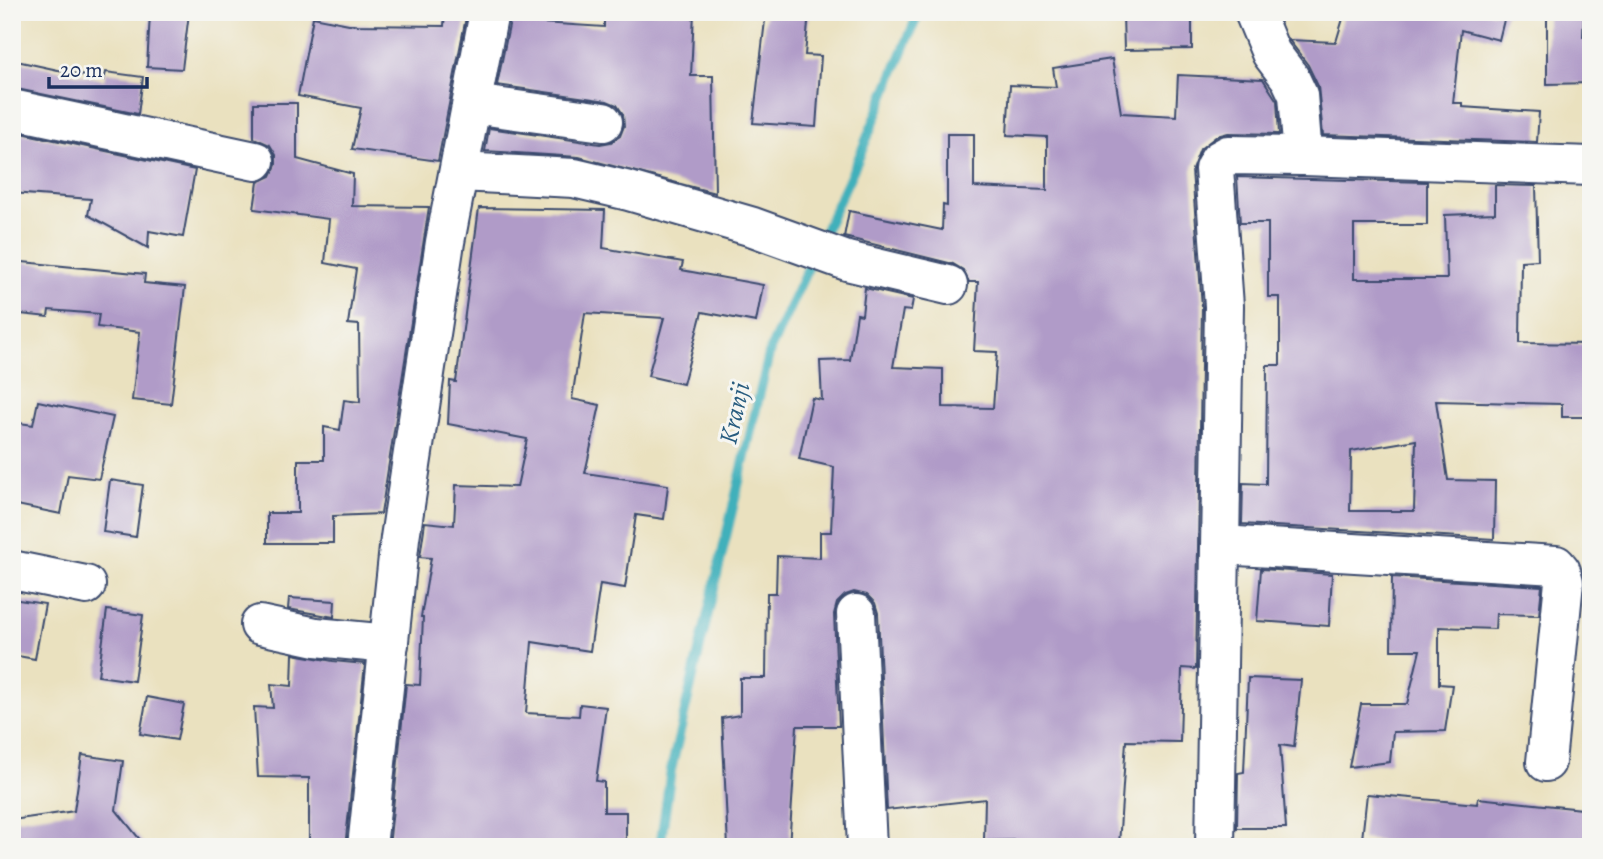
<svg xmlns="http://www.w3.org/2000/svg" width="1603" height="859" font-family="Alegreya,serif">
<rect width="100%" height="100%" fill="#f6f6f2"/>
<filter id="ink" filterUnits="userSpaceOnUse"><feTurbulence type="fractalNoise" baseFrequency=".0143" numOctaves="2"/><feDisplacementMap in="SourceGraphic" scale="14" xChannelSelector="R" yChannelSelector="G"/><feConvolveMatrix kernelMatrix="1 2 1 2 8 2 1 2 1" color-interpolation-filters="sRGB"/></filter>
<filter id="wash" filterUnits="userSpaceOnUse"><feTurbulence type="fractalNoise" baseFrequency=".00686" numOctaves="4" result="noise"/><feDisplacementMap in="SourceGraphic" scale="28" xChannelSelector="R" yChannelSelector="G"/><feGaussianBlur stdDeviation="1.57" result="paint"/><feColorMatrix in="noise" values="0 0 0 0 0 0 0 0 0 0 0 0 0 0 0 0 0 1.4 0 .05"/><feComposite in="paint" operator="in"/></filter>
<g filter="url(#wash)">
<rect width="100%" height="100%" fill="#eae1bf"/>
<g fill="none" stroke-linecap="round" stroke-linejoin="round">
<!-- stream -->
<g stroke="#41b0bb" stroke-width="10">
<path d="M 819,243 L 857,162 L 919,12"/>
<path d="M 660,847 L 671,770 L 770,350 L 813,257"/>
</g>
</g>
<g id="blocks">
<!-- building -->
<g fill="#b09bc8" fill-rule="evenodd">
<path d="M 445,12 L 467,12 L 438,161 L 352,149 L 361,108 L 298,96 L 313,17 L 354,25 L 444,26 Z"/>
<path d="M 604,12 L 694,12 L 691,76 L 713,76 L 715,193 L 579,157 L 485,151 L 489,128 L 600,144 L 611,142 L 620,136 L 624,126 L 623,114 L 617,105 L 607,101 L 497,85 L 510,21 L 604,27 Z"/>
<path d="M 766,12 L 809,12 L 805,55 L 821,56 L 816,127 L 753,123 Z"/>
<path d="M 1345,12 L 1506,12 L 1499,40 L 1461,30 L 1453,103 L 1462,103 L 1462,107 L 1539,112 L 1537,142 L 1323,135 L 1318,86 L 1308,65 L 1289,40 L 1336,42 Z"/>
<path d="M 1547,12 L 1584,12 L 1583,37 L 1591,37 L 1591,83 L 1547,84 Z"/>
<path d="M 189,13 L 182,69 L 147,67 L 150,14 Z"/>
<path d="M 1123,13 L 1192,13 L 1192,49 L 1124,50 Z"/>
<path d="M 1112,59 L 1121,113 L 1176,116 L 1178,75 L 1263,79 L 1277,101 L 1279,134 L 1228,133 L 1217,136 L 1200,149 L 1192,170 L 1202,307 L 1196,669 L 1182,668 L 1180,742 L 1126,741 L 1119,845 L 1085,846 L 1085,843 L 1030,840 L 984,841 L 985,799 L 887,810 L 878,613 L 875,603 L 867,595 L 854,592 L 845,595 L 837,603 L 834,614 L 839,726 L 797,726 L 789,847 L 728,847 L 722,718 L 740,715 L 740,678 L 766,678 L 767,593 L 776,593 L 777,556 L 820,558 L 820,532 L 831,532 L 834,467 L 799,459 L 812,398 L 822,400 L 820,361 L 850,360 L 857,314 L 862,315 L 865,288 L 913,299 L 911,311 L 903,310 L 893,367 L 943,369 L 943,407 L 993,408 L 997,352 L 974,351 L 978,282 L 969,282 L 963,270 L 953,264 L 844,237 L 849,211 L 942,230 L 943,205 L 947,206 L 947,134 L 974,134 L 974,187 L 1047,190 L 1047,137 L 1007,135 L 1010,85 L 1056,87 L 1053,68 Z"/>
<path d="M 12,60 L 104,80 L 106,72 L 143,77 L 138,114 L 12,88 Z"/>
<path d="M 254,103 L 297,103 L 297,159 L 353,174 L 352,206 L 429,207 L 381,514 L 333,516 L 333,543 L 267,543 L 267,513 L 298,513 L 298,460 L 324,460 L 324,427 L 340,430 L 344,400 L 360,402 L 359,325 L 348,324 L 356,269 L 325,263 L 329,219 L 254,209 L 258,182 L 271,176 L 276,165 L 276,155 L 270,145 L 254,138 Z"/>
<path d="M 12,131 L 195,170 L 183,237 L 149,231 L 148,248 L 88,215 L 91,199 L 12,193 Z"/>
<path d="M 1237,177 L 1427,182 L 1427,225 L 1354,225 L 1354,279 L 1447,279 L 1445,215 L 1495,213 L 1495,185 L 1536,186 L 1538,260 L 1521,261 L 1520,343 L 1591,344 L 1591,417 L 1562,417 L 1562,404 L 1436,401 L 1448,480 L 1495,481 L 1494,539 L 1242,524 L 1243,483 L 1266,484 L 1267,365 L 1280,365 L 1280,297 L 1268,297 L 1268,223 L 1240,223 ZM 1416,440 L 1414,511 L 1350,511 L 1351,451 Z"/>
<path d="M 479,208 L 605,210 L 603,248 L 683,262 L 681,270 L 763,285 L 756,322 L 702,312 L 683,384 L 648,376 L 664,318 L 585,313 L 572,399 L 600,405 L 585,473 L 668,485 L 664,519 L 636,515 L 625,588 L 600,584 L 590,651 L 532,642 L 526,713 L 579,716 L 580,704 L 606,707 L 596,781 L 604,782 L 604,812 L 626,812 L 626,847 L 389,847 L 406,684 L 420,685 L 423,617 L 421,617 L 431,558 L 420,557 L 425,522 L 454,525 L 456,485 L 517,487 L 527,439 L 448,424 L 450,381 L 456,382 Z"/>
<path d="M 12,261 L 145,274 L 144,283 L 185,287 L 171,404 L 132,400 L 140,332 L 97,327 L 99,314 L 49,310 L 48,317 L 12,313 Z"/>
<path d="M 38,401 L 113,417 L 99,479 L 68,475 L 61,514 L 12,504 L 12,422 L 33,425 Z"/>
<path d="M 110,480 L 143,485 L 136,537 L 103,532 Z"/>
<path d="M 1261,569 L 1332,574 L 1329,626 L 1257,621 Z"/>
<path d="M 1392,577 L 1542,586 L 1539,615 L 1496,614 L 1495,629 L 1439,627 L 1439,684 L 1452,685 L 1445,731 L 1393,732 L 1390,762 L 1349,767 L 1361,704 L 1407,704 L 1420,650 L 1391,650 Z"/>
<path d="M 289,598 L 335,601 L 334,617 L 288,609 Z"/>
<path d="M 12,599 L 45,604 L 35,659 L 12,655 Z"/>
<path d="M 107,610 L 143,615 L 134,681 L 98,676 Z"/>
<path d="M 293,654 L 333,661 L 365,664 L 345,847 L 309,847 L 309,778 L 258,777 L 254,707 L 273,708 L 271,684 L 292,686 Z"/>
<path d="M 1248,678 L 1301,680 L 1294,747 L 1280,745 L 1286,828 L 1237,828 L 1238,773 L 1244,772 Z"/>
<path d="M 147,697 L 184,704 L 177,740 L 140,734 Z"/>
<path d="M 82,755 L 123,761 L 116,810 L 146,847 L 12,847 L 12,820 L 74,811 Z"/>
<path d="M 1367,794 L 1477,804 L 1478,798 L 1591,810 L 1591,847 L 1440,847 L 1362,839 Z"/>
</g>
</g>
</g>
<g filter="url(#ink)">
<use href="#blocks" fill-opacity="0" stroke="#3a4a6d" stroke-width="2"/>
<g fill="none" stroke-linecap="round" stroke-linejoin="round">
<defs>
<g id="street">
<path d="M 1254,12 L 1271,53 L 1290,78 L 1298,95 L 1303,156"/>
<path d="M 473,104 L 603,122"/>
<path d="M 12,109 L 255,161"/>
<path d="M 459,172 L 574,178 L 629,191 L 753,227 L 847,261 L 948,285"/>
<path d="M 1221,545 L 1556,565 L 1561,571 L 1564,582 L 1546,762"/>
<path d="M 12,570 L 86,585"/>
<path d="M 856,614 L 867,847"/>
<path d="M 260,625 L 316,637 L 389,644"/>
<path d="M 367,847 L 400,538 L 445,242 L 489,12"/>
<path d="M 1215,847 L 1224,306 L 1214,169 L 1219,160 L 1228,155 L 1303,156 L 1591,166"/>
</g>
</defs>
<!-- street casing -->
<use href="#street" stroke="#3a4a6d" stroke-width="42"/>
<!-- street -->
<use href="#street" stroke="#fff" stroke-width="38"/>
</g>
</g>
<g text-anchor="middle" stroke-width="6" stroke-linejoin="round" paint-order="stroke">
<!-- water labels -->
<g font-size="26" font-style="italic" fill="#285c7f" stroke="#f6f6f2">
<text transform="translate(734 413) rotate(-77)" y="9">Kranji</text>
</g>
</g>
<!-- margin -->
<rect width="1603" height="859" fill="none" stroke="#f6f6f2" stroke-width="42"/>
<!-- scale -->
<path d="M49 77v10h98v-10" fill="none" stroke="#1b2f5e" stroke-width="3.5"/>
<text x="60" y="77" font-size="21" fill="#1b2f5e" stroke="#f6f6f2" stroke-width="5" paint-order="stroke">20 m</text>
</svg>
